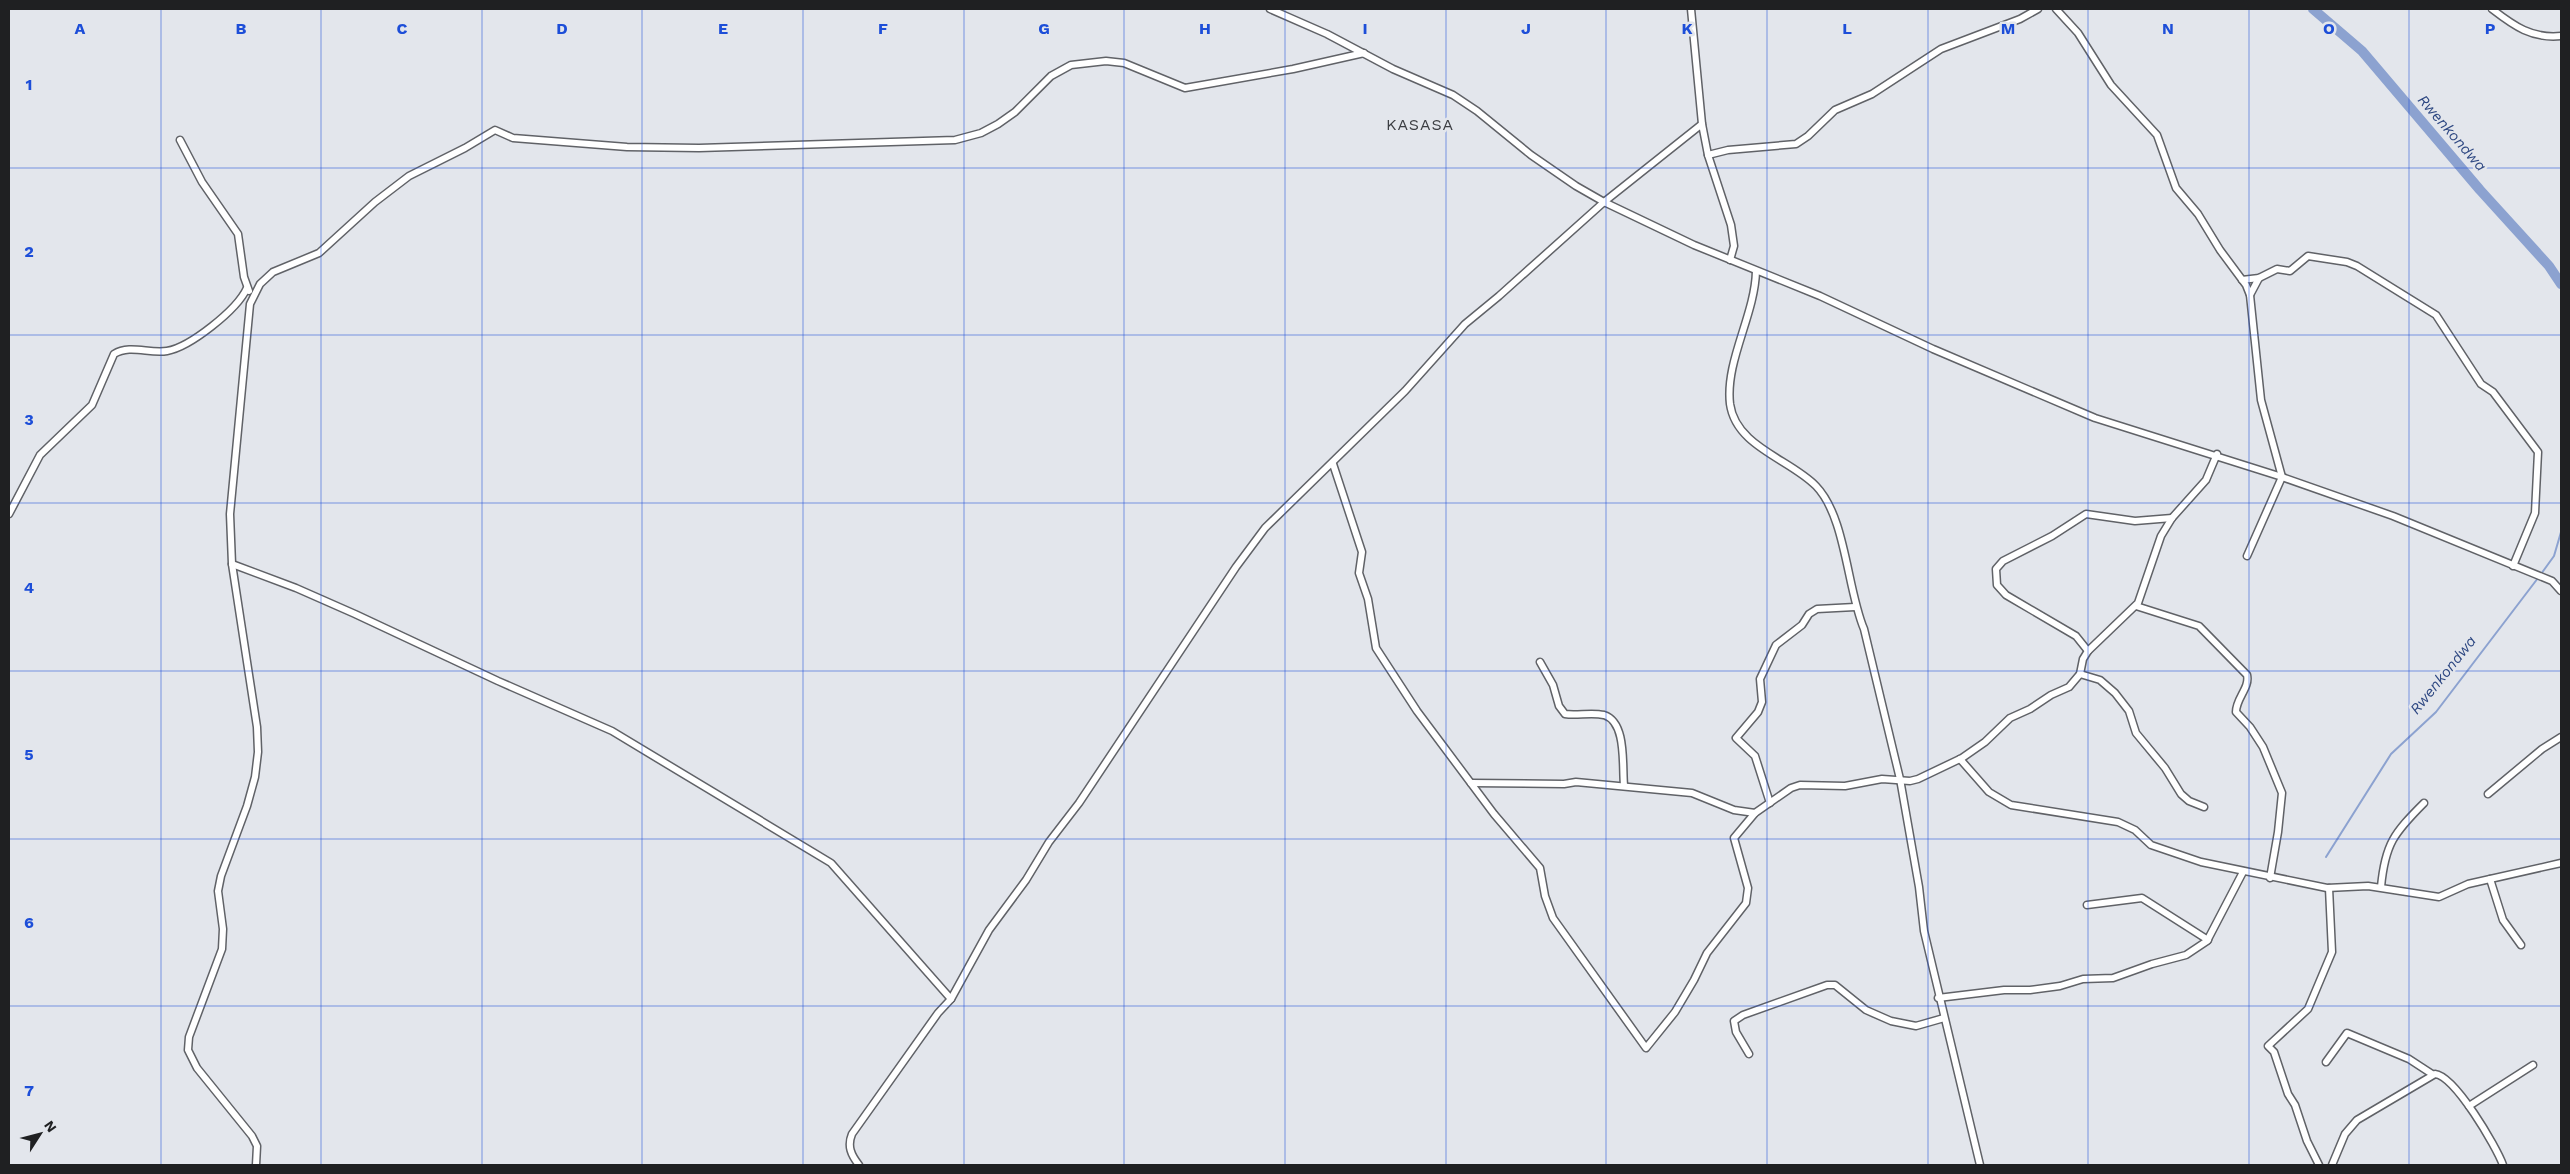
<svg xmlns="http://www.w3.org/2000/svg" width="2570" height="1174" font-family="'Work Sans',sans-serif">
<rect width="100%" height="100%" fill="#e3e6ec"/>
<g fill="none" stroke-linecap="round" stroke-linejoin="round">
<!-- stream -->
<g stroke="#8ca2d0" stroke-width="2">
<path d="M 2541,574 L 2554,556 L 2561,532"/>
<path d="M 2326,857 L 2391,754 L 2436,712 L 2538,578"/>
</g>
<!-- river -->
<path stroke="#8ca2d0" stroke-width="10" d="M 2313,9 L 2362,51 L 2480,190 L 2549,266 L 2561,284"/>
<defs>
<g id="minor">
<path d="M 1270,9 L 1327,34 L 1393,69 L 1453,95 L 1477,111 L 1531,155 L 1576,186 L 1604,202 L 1694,245 L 1820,296 L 1933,349 L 2095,418 L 2282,477 L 2393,516 L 2552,581 L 2561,591"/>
<path d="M 1691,9 L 1702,124 L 1708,155 L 1731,225 L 1734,246 L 1730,260"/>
<path d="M 2056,9 L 2078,33 L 2111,85 L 2157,135 L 2176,188 L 2198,214 L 2220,250 L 2246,285 L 2250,295 L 2261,400 L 2282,477 L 2247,556"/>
<path d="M 2492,9 C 2514,26 2532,39 2561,36"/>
<path d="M 180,140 L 202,182 L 238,234 L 244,277 L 249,291"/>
<path d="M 1708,155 L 1728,150 L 1796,144 L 1808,136 L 1835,110 L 1872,94 L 1941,49 L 2020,19 L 2038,9"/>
<path d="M 1756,271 C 1755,315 1725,361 1730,404 C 1736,447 1790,459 1816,486 C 1846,517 1847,589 1864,629 L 1900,779 L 1919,887 L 1924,931 L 1980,1165"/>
<path d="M 2242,280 L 2259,278 L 2277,269 L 2290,271 L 2308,256 L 2347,262 L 2357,266 L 2436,315 L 2481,384 L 2493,392 L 2538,452 L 2535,513 L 2513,566"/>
<path d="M 2250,295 L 2259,278"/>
<path d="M 1333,464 L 1362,552 L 1359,573 L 1368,599 L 1376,648 L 1417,711 L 1494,814 L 1540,868 L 1545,896 L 1553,918 L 1646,1048 L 1675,1012 L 1694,980 L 1707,953 L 1746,903 L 1748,888 L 1734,838 L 1755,813 L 1791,788 L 1800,785 L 1845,786 L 1882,779 L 1910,781 L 1918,779 L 1962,758 L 1985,742 L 2010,718 L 2030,709 L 2051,695 L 2069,687 L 2080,674 L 2083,659 L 2088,651 L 2138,603 L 2161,536 L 2172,518 L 2206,480 L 2217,454"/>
<path d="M 9,514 L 40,455 L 92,405 L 114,354 C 130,344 149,354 167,351 C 190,347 237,310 247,288"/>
<path d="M 232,564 L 296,588 L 355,614 L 498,681 L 612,731 L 831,863 L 951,999"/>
<path d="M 2136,606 L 2199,626 L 2247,675 C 2250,688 2236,698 2236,712 L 2250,727 L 2263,747 L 2282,793 L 2278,832 L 2270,878"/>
<path d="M 2088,651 L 2076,636 L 2006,595 L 1997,585 L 1996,569 L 2003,561 L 2052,536 L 2086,514 L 2135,521 L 2172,518"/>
<path d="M 1540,662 L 1553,685 L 1559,706 L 1565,714 C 1577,716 1591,712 1604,715 C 1627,722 1622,766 1624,785"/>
<path d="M 2080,674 L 2100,680 L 2115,693 L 2129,711 L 2136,733 L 2165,768 L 2181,794 L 2189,801 L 2204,807"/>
<path d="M 1960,759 L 1989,792 L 2011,805 L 2118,822 L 2135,830 L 2151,845 L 2201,862 L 2327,888 L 2368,886 L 2439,897 L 2468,884 L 2561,863"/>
<path d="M 1471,783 L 1564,784 L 1576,782 L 1692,793 L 1734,810 L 1755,813"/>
<path d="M 2488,794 L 2542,749 L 2561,737"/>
<path d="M 1770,803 L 1755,756 L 1736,738 L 1758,712 L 1762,702 L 1760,679 L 1776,645 L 1802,625 L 1809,614 L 1817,609 L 1855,607"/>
<path d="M 2490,879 L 2503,920 L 2521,945"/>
<path d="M 2381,887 C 2385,844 2394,833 2424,803"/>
<path d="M 2087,905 L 2142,898 L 2208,940"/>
<path d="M 1938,998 L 2004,990 L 2030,990 L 2060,986 L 2083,979 L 2113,978 L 2152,964 L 2186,955 L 2207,941 L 2243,872"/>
<path d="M 1749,1054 L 1736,1032 L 1734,1021 L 1743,1015 L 1827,985 L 1835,985 L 1866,1010 L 1891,1021 L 1916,1026 L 1944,1018"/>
<path d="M 2326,1062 L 2347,1033 L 2409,1059 L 2432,1074"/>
<path d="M 2469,1106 L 2533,1065"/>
<path d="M 256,1165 L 257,1146 L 252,1136 L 197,1068 L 188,1050 L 189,1037 L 222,949 L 223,929 L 218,891 L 221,876 L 247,806 L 255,777 L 258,752 L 257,727 L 232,564 L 230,514 L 250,304 L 260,284 L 273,272 L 319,253 L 375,202 L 409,176 L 465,148 L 495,130 L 513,138 L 627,147 L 699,148 L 955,140 L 981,133 L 998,124 L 1015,112 L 1051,76 L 1071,65 L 1106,61 L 1124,63 L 1185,88 L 1293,69 L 1364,53"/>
<path d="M 859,1165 C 851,1155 847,1146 852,1134 L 938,1013 L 951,999 L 989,930 L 1026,880 L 1049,842 L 1079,803 L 1236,567 L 1265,528 L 1405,391 L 1465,324 L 1499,296 L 1604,202 L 1702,124"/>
<path d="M 2319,1165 L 2307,1141 L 2295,1105 L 2288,1094 L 2274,1052 L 2268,1046 L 2308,1009 L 2332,952 L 2329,888"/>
<path d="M 2332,1165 L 2345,1134 L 2357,1120 L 2435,1074 C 2455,1076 2496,1146 2503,1165"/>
</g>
</defs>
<!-- minor casing -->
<use href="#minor" stroke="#606267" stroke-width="9"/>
<!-- minor -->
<use href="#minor" stroke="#fff" stroke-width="6"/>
</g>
<!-- grid -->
<path fill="none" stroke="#1d4ed8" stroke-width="1" stroke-opacity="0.55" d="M 161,9 L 161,1165M 321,9 L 321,1165M 482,9 L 482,1165M 642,9 L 642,1165M 803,9 L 803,1165M 964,9 L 964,1165M 1124,9 L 1124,1165M 1285,9 L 1285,1165M 1446,9 L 1446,1165M 1606,9 L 1606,1165M 1767,9 L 1767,1165M 1928,9 L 1928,1165M 2088,9 L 2088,1165M 2249,9 L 2249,1165M 2409,9 L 2409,1165M 9,168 L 2561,168M 9,335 L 2561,335M 9,503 L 2561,503M 9,671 L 2561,671M 9,839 L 2561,839M 9,1006 L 2561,1006"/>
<g text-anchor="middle" stroke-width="5" stroke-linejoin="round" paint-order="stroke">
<!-- water labels -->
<g font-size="15" font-style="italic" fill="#2e4882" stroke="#e3e6ec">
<text transform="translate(2452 133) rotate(49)" y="5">Rwenkondwa</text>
<text transform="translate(2443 675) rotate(-51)" y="5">Rwenkondwa</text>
</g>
<!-- quarter labels -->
<g font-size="16" letter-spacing="1" fill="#3c3e43" stroke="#e3e6ec">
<text x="1420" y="130">KASASA</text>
</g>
</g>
<g font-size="16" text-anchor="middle" font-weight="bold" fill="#1d4ed8" stroke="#e3e6ec" stroke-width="5" stroke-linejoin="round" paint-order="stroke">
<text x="80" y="34">A</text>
<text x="241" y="34">B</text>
<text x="402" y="34">C</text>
<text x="562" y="34">D</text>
<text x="723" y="34">E</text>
<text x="883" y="34">F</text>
<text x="1044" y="34">G</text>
<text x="1205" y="34">H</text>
<text x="1365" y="34">I</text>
<text x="1526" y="34">J</text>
<text x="1687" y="34">K</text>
<text x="1847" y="34">L</text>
<text x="2008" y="34">M</text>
<text x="2168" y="34">N</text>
<text x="2329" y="34">O</text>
<text x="2490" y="34">P</text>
<text x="29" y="90">1</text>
<text x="29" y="257">2</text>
<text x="29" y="425">3</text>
<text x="29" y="593">4</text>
<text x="29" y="760">5</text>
<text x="29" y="928">6</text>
<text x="29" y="1096">7</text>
</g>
<!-- border -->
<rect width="2570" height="1174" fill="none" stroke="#1f2022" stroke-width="20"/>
<!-- north arrow -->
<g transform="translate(40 1134) rotate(54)" stroke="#e3e6ec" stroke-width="4" paint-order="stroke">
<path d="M0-4L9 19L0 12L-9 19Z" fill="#1f2022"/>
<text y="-8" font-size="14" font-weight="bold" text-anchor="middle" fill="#1f2022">N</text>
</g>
</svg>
